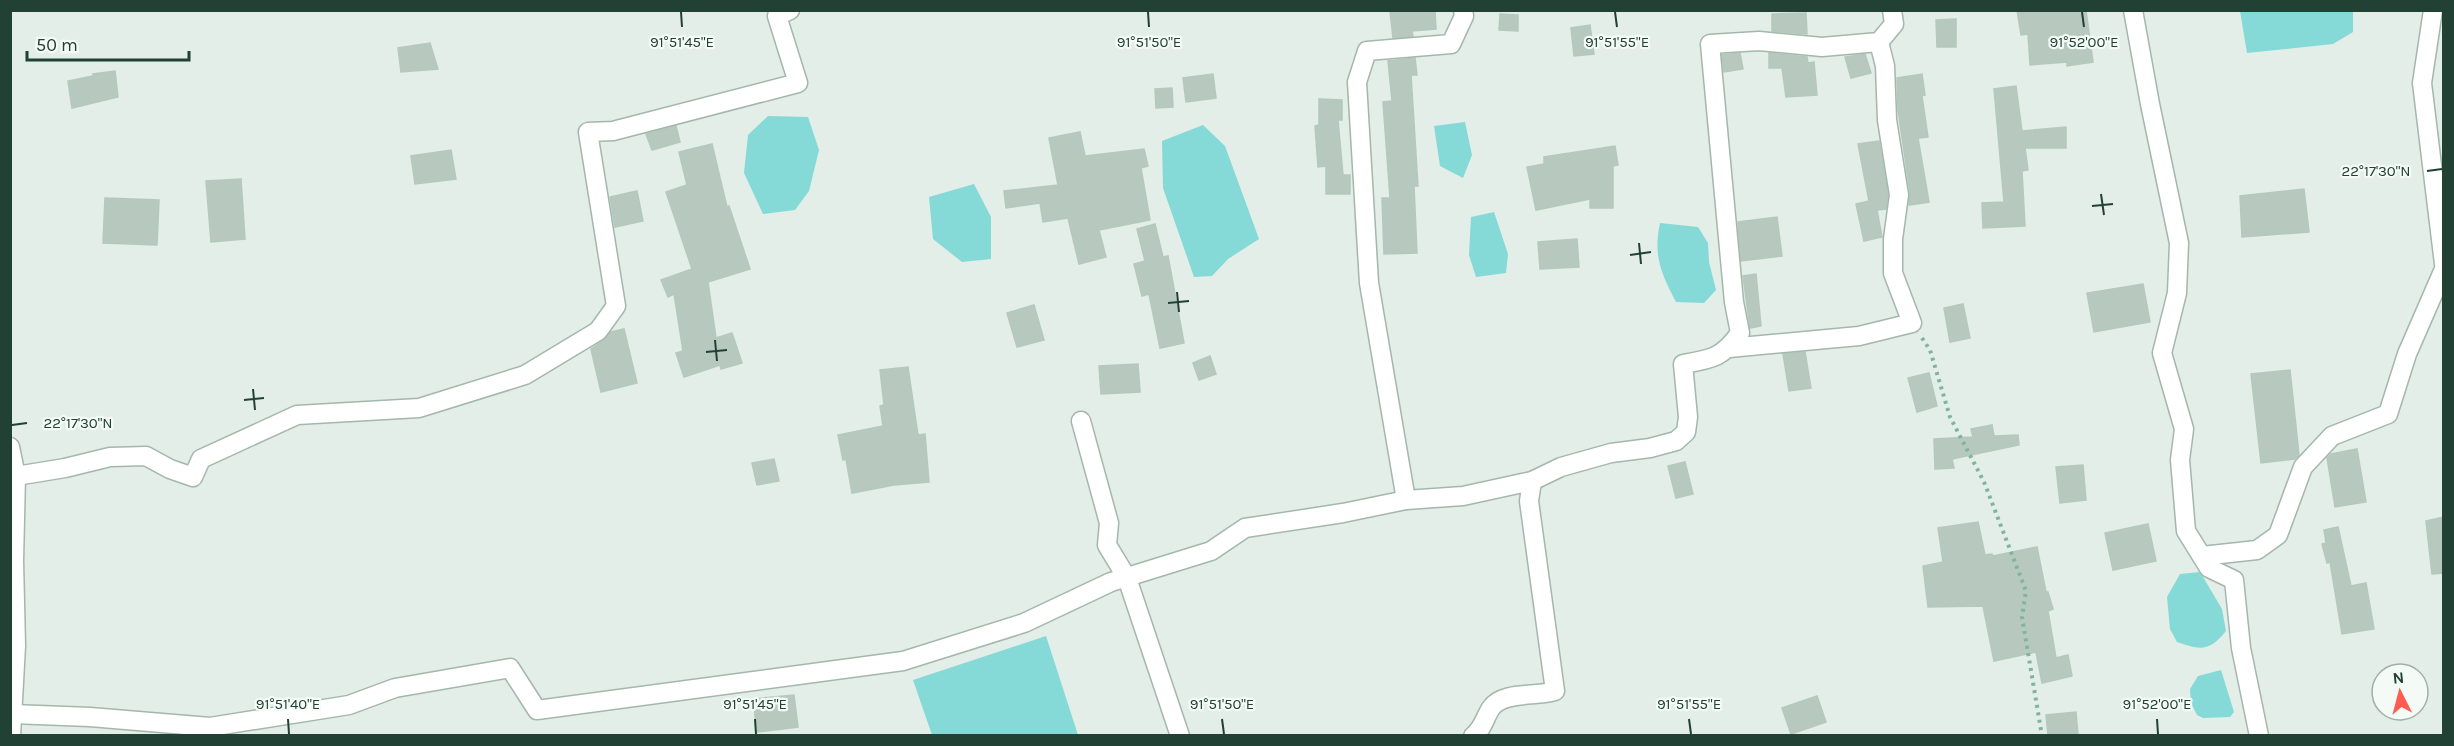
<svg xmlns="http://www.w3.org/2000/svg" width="2454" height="746" font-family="Karla,sans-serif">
<rect width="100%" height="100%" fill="#e2eee7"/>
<!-- water -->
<g fill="#85d9d7">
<path d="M 2240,11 L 2353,11 L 2353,32 L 2333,44 L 2247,53 Z"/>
<path d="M 768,116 L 808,117 L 819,150 L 809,191 L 795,210 L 763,214 L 744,173 L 748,135 Z"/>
<path d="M 1465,122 L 1472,155 L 1463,178 L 1440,166 L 1434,126 Z"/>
<path d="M 1203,125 L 1225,146 L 1259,239 L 1228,259 L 1212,276 L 1194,277 L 1163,188 L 1162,141 Z"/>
<path d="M 974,184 L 991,217 L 991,259 L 962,262 L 933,239 L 929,197 Z"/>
<path d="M 1494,212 L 1508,254 L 1506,273 L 1476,277 L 1469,255 L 1471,217 Z"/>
<path d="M 1660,223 L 1698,227 L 1708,243 L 1709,262 L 1716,290 L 1704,303 L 1676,302 C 1661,273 1653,256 1660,223 Z"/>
<path d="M 2200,572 L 2222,609 L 2226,631 C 2209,652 2200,650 2177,642 L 2170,629 L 2167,597 L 2180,574 Z"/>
<path d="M 1046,636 L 1078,735 L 932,735 L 913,680 Z"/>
<path d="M 2221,670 L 2234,712 L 2230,717 L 2203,718 L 2197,715 L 2191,703 L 2190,689 L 2198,676 Z"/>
</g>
<!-- building -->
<g fill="#b7c9bf" stroke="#b4c9bc" stroke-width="1.5">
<path d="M 1435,10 L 1436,29 L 1412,31 L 1413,36 L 1393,38 L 1390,11 Z"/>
<path d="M 2017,10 L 2086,10 L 2093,62 L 2067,66 L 2067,62 L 2030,65 L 2028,34 L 2021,35 Z"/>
<path d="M 1806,13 L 1807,34 L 1772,31 L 1772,14 Z"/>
<path d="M 1500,14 L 1518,15 L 1518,31 L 1499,30 Z"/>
<path d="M 1956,19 L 1956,47 L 1937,47 L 1936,20 Z"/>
<path d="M 1590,25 L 1594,54 L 1574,56 L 1571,28 Z"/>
<path d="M 430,43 L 438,69 L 401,72 L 398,48 Z"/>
<path d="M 1740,53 L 1743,69 L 1724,72 L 1722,55 Z"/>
<path d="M 1769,53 L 1807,57 L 1808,63 L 1814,62 L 1817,95 L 1786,97 L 1782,68 L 1769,68 Z"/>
<path d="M 1865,54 L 1871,73 L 1851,78 L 1845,57 Z"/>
<path d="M 1415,58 L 1417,75 L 1411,75 L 1418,186 L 1414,186 L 1417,253 L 1384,254 L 1382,198 L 1390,198 L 1383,102 L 1392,101 L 1388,61 Z"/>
<path d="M 115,71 L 118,97 L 72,108 L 68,81 L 93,76 L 93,74 Z"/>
<path d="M 1213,74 L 1216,98 L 1186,102 L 1183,78 Z"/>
<path d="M 1922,74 L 1925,95 L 1922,96 L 1928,137 L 1918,138 L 1929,202 L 1909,205 L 1910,193 L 1898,110 L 1897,78 Z"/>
<path d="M 2016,86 L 2022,131 L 2066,127 L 2066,148 L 2025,148 L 2028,170 L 2022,171 L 2025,226 L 1983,228 L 1982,203 L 2004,202 L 1994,89 Z"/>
<path d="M 1172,88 L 1173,107 L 1156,108 L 1155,89 Z"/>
<path d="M 1319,99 L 1342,100 L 1342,120 L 1338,120 L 1343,175 L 1350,175 L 1350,194 L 1326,194 L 1326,166 L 1318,167 L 1315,126 L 1319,125 Z"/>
<path d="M 676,126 L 680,142 L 652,150 L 646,134 Z"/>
<path d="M 1080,132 L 1085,156 L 1144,149 L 1148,166 L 1141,168 L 1150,220 L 1099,230 L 1106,257 L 1079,264 L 1068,218 L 1043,222 L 1040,203 L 1006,208 L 1004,191 L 1058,185 L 1049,138 Z"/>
<path d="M 1879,141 L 1888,195 L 1886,209 L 1877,210 L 1882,237 L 1864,241 L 1856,204 L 1869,201 L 1858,144 Z"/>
<path d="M 712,144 L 727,207 L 729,206 L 750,269 L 708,282 L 716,338 L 732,333 L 742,363 L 721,369 L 720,365 L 684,377 L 676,353 L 683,351 L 674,294 L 668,297 L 661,280 L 692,269 L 666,192 L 687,185 L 679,152 Z"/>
<path d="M 1615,146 L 1618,165 L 1613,166 L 1613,208 L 1590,208 L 1590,199 L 1536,210 L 1527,167 L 1544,164 L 1544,157 Z"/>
<path d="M 451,150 L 456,179 L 415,184 L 411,156 Z"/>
<path d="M 241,179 L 245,239 L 211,242 L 206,181 Z"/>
<path d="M 2304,189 L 2309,232 L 2242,237 L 2240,196 Z"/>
<path d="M 637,191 L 643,221 L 615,227 L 610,197 Z"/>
<path d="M 105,198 L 159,200 L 157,245 L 103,243 Z"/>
<path d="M 1777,217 L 1782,256 L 1741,261 L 1738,222 Z"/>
<path d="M 1155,224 L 1163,257 L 1168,256 L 1184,343 L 1160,348 L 1149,294 L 1142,296 L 1134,264 L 1145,261 L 1137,229 Z"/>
<path d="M 1577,239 L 1579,267 L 1540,269 L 1538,242 Z"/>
<path d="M 1756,274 L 1761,326 L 1750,328 L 1743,276 Z"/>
<path d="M 2143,284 L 2150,322 L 2094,332 L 2087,293 Z"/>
<path d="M 1963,304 L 1970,338 L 1950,342 L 1944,308 Z"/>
<path d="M 1034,305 L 1044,340 L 1017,347 L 1007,313 Z"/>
<path d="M 624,329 L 637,383 L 601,392 L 591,349 L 604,340 L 611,332 Z"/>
<path d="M 1805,352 L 1811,388 L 1789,391 L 1783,354 Z"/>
<path d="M 1210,356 L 1216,374 L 1199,380 L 1193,363 Z"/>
<path d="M 1138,364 L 1140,392 L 1101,394 L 1099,366 Z"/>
<path d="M 908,367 L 918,435 L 925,434 L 929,482 L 894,485 L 852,493 L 846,459 L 843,460 L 838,435 L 883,426 L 880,406 L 884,405 L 880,370 Z"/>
<path d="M 2290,370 L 2299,455 L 2295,459 L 2261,463 L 2251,374 Z"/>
<path d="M 1929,373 L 1937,406 L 1917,412 L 1908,378 Z"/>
<path d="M 1992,425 L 1994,436 L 2018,435 L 2019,445 L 1952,459 L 1954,468 L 1935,469 L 1934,439 L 1973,437 L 1971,429 Z"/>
<path d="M 2357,449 L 2366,502 L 2335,507 L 2327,458 L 2331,454 Z"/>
<path d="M 774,459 L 779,481 L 757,485 L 752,463 Z"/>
<path d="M 1685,462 L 1693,494 L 1676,498 L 1668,466 Z"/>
<path d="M 2083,465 L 2086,500 L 2060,503 L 2056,467 Z"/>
<path d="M 2444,517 L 2444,573 L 2432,574 L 2426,521 Z"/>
<path d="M 1978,522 L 1985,555 L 1992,554 L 1993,556 L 2037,547 L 2046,592 L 2048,592 L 2053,609 L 2048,611 L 2056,658 L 2068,655 L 2072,676 L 2042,683 L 2036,652 L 1994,661 L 1983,606 L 1928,607 L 1923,566 L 1943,562 L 1938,528 Z"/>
<path d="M 2148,524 L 2156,561 L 2113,570 L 2105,533 Z"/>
<path d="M 2338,527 L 2351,586 L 2366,583 L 2374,629 L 2342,634 L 2330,562 L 2327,563 L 2322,544 L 2326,543 L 2324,530 Z"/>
<path d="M 794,695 L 798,727 L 757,732 L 753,699 Z"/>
<path d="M 1817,696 L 1826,722 L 1791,734 L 1782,708 Z"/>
<path d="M 2076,712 L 2078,735 L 2048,735 L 2046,715 Z"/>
</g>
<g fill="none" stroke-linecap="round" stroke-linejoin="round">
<defs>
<g id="minor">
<path d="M 2133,10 L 2150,104 L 2179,243 L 2177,293 L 2162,353 L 2184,429 L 2180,460 L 2186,531 L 2209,568 L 2234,580 L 2241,648 L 2259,736"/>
<path d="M 2433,10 L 2422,83 L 2444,264"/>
<path d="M 1729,348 L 1859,336 L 1912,323 L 1893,273 L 1893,239 L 1899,195 L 1887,120 L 1885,66 L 1879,42"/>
<path d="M 1081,421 L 1109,523 L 1107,545 L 1127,578 L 1180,736"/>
<path d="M 10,447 L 16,476 L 14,561 L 16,646 L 11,736"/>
<path d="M 16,476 L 65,468 L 110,457 L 146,456 L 170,469 L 193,477 L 201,459 L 297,415 L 419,408 L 525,375 L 598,331 L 616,306 L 588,132 L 613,131 L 798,83 L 777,16 L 790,10"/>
<path d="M 1406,500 L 1369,283 L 1357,82 L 1367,51 L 1451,44 L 1464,16 L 1463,10"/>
<path d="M 2202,556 L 2257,550 L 2278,535 L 2303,467 L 2332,436 L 2388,414 L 2407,354 L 2444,269"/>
<path d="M 12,714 L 90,717 L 210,727 L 349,705 L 395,688 L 510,668 L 537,710 L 903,661 L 1024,623 L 1111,582 L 1211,551 L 1245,528 L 1343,513 L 1406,500 L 1463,496 L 1532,481 L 1561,467 L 1611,453 L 1650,448 L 1676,441 L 1686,432 L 1688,417 L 1683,364 C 1712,359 1722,358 1740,333 L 1734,302 L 1710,44 L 1759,41 L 1822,47 L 1879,42 L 1894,24 L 1892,10"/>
<path d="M 1473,736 C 1483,729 1485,717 1491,708 C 1503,691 1536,697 1555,691 L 1529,501 L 1532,481"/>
</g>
</defs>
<!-- minor casing -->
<use href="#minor" stroke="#a4b7ad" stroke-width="21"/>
<!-- path -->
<path stroke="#7fb59b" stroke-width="4" stroke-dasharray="3 4.5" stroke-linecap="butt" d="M 1922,338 L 1930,350 L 1950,417 L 1984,482 L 2026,591 L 2022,617 L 2042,736"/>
<!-- minor -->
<use href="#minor" stroke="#fff" stroke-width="18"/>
</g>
<!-- ticks -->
<path fill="none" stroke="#204133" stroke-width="2" d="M 681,12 L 682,27M 1148,12 L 1149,27M 1615,12 L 1617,27M 2082,12 L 2084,27M 2427,171 L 2442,169M 2101,194 L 2104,215M 2092,206 L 2113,204M 1639,243 L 1641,264M 1630,255 L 1651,252M 1177,292 L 1179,312M 1168,303 L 1189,301M 715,340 L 717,361M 706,352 L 727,350M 253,389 L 255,410M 244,400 L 264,398M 12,425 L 27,423M 288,719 L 289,734M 755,719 L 756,734M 1222,719 L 1224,734M 1689,719 L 1691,734M 2157,719 L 2158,734"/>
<g font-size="15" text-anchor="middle" fill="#204133" stroke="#f4faf6" stroke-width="4.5" stroke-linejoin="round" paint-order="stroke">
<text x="682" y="47">91°51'45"E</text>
<text x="1149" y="47">91°51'50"E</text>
<text x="1617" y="47">91°51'55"E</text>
<text x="2084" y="47">91°52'00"E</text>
<text x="2376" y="176">22°17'30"N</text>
<text x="78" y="428">22°17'30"N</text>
<text x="288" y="709">91°51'40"E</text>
<text x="755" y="709">91°51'45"E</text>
<text x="1222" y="709">91°51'50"E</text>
<text x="1689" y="709">91°51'55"E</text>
<text x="2157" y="709">91°52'00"E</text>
</g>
<!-- border -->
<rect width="2454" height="746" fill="none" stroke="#204133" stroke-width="24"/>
<!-- north arrow -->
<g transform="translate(2400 692) rotate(354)"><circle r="28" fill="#f4faf6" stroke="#9fb0a8" stroke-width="1.5"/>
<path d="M0-4.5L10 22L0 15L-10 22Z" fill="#ff5c4f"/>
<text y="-9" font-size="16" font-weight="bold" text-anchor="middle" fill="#204133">N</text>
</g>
<!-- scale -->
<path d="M27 51v9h162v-9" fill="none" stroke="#204133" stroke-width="3"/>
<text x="36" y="51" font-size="18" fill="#204133" stroke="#f4faf6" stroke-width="4.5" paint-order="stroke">50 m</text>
</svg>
